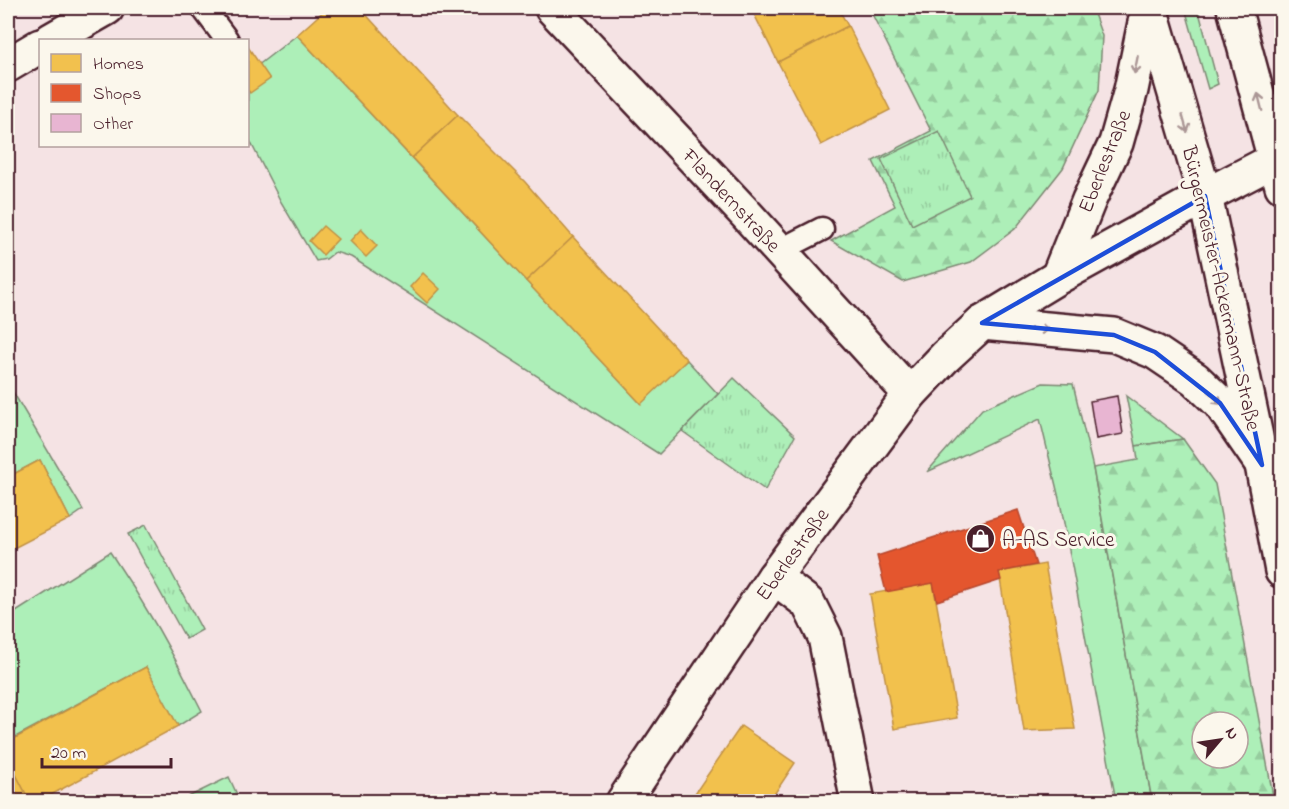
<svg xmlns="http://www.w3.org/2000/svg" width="1289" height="809" font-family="'Indie Flower',sans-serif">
<defs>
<pattern id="forest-firs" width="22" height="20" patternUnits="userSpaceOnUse" patternTransform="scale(1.5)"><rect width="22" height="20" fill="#adefb8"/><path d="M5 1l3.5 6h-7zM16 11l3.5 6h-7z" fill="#96cc9e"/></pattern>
<pattern id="park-tufts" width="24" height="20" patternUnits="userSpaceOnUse" patternTransform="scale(1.5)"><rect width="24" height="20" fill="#adefb8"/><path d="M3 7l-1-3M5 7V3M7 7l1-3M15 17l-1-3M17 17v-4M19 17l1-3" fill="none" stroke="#96cc9e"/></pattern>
</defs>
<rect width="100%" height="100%" fill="#f5e3e4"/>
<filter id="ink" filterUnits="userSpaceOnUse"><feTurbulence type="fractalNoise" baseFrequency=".0167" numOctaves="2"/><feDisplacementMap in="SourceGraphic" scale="12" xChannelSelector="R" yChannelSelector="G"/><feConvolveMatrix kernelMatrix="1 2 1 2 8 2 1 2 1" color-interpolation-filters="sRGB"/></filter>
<g filter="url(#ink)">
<!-- green -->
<g fill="#adefb8" stroke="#7c8772" stroke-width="1.5">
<path d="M 1185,8 L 1198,8 L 1218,84 L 1208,89 Z"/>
<path d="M 297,35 L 640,403 L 687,360 L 718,394 L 659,454 L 351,257 L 335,252 L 326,259 L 316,261 L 281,202 L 248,137 L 248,73 Z"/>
<path d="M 1043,383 L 1073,384 L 1093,468 L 1152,801 L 1116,801 L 1061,507 L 1040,419 L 927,472 L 982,409 Z"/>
<path d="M 13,392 L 83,510 L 70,519 L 40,460 L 8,477 L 8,395 Z"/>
<path d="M 1126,396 L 1183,439 L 1136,446 Z"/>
<path d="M 110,552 C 146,605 174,654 202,711 L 178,726 L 146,667 L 8,741 L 8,617 Z"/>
<path d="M 229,777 L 240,801 L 180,801 Z"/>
</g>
<!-- forest -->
<g fill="url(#forest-firs)" stroke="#7c8772" stroke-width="1.5" fill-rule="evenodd">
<path d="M 869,8 L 1092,8 L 1102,36 L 1099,90 L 1063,168 L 1015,229 L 971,262 L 903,282 L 831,241 L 895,206 L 873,161 L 931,131 Z"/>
<path d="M 1183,439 L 1215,484 L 1274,801 L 1152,801 L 1093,468 L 1138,460 L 1136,446 ZM 1202,722 L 1238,722 L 1238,758 L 1202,758 Z"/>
</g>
<!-- park -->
<g fill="url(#park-tufts)" stroke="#7c8772" stroke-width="1.5">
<path d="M 939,131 L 970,196 L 912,225 L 881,159 Z"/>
<path d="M 734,378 L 795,436 L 765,490 L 682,431 Z"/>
<path d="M 146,525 L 202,630 L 186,639 L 128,534 Z"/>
</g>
<!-- homes -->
<g fill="#f2c14e" stroke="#c09044" stroke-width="1.5">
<path d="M 327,8 L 360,8 L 458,115 L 412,158 L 297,35 Z"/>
<path d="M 751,8 L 838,8 L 848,26 L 778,62 Z"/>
<path d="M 848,26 L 890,110 L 821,145 L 778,62 Z"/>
<path d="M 248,47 L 270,79 L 250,93 L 248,90 Z"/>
<path d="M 458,115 L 525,182 L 573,237 L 526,281 L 412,158 Z"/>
<path d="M 323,226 L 338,239 L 323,255 L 309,241 Z"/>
<path d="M 361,229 L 377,246 L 366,257 L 350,241 Z"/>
<path d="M 573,237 L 687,360 L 641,404 L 526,281 Z"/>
<path d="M 423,273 L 440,289 L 427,303 L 410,287 Z"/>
<path d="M 40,460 L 70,519 L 8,551 L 8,477 Z"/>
<path d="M 1045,564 L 1075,729 L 1024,731 L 999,572 Z"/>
<path d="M 933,583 L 957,718 L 894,729 L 870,594 Z"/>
<path d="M 146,667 L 178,726 L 38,802 L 30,802 L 8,759 L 8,742 Z"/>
<path d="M 741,726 L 795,763 L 769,802 L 689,802 Z"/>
<path d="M 8,759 L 30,802 L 8,802 Z"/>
</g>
<!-- shops -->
<path fill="#e4572e" stroke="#b6462d" stroke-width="1.5" d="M 1018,510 L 1036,565 L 999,572 L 1001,580 L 937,601 L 933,583 L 886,592 L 877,556 Z"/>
<!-- building -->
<path fill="#e8b5d2" stroke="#4a1f2b" stroke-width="1.5" d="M 1117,396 L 1123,434 L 1096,439 L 1090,401 Z"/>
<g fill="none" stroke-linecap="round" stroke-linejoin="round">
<defs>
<g id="lane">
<path d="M 203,8 L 227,40"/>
<path d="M 779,251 L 822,229"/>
</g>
<g id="street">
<path d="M 552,8 L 746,214 L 910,394"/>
<path d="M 1058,277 L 1089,200 L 1116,143 L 1131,90 L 1148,8"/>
<path d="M 982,323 L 1114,335 L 1155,352 L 1195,379 L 1220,403 L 1262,464"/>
<path d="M 774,577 L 808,603 L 825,637 L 858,802"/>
<path d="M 623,802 L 774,577 L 910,394 L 945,357 L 982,323 L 1058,277 L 1205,196"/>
</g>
<g id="secondary">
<path d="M 1150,8 L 1205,196 L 1262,465 L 1282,571"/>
<path d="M 1234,8 L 1282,186"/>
<path d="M 51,40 L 107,8"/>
<path d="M 8,65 L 40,46"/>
<path d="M 1205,196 L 1282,156"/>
</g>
</defs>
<!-- lane casing -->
<use href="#lane" stroke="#4a1f2b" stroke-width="27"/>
<!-- street casing -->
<use href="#street" stroke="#4a1f2b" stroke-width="38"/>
<!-- secondary casing -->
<use href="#secondary" stroke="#4a1f2b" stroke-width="38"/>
<!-- lane -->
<use href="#lane" stroke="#fbf7ec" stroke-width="22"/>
<!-- street -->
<use href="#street" stroke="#fbf7ec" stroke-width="33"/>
<!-- secondary -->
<use href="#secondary" stroke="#fbf7ec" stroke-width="33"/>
</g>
<!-- one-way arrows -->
<defs><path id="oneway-shaft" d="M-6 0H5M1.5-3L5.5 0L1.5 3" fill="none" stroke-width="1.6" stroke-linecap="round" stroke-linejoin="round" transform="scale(1.5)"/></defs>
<g stroke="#ab9695">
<use href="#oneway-shaft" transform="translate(1136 65) rotate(101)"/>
<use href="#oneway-shaft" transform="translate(1260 102) rotate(-104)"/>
<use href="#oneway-shaft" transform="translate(1185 124) rotate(74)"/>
<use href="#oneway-shaft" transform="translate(1040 329) rotate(5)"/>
<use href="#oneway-shaft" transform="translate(1215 398) rotate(45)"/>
</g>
</g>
<!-- marked area -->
<path fill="none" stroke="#1d4ed8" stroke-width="4.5" stroke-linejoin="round" d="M 1205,196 L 1262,465 L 1220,403 L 1155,352 L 1114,335 L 982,323 Z"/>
<!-- icons -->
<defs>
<symbol id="shop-disc" viewBox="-11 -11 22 22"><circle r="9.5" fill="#4a1f2b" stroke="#fbf7ec"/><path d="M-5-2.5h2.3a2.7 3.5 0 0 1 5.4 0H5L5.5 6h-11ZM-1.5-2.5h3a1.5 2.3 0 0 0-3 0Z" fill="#fff"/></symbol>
</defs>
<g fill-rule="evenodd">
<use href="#shop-disc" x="964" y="522" width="33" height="33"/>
</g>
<g text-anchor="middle" stroke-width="6" stroke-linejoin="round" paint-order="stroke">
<!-- street labels -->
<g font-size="21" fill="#4a1f2b" stroke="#fbf7ec">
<text transform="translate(1104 161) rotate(-68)" y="7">Eberlestraße</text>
<text transform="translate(732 200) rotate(47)" y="7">Flandernstraße</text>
<text transform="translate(1222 288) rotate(77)" y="7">Bürgermeister-Ackermann-Straße</text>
<text transform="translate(792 554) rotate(-54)" y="7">Eberlestraße</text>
</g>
<!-- poi labels -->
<g font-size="21" fill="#4a1f2b" stroke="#fbf7ec" text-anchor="start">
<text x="1002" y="546">A-AS Service</text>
</g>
</g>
<!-- margin -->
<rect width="1289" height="809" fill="none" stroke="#fbf7ec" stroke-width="30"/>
<rect x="15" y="15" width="1259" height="779" fill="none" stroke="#4a1f2b" stroke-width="2" filter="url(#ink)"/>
<!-- legend -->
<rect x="39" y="39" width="210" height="108" fill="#fbf7ec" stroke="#b4a19f" stroke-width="1.5"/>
<rect x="51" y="54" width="30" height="18" fill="#f2c14e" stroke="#b4a19f" stroke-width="1.5"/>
<text x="93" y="69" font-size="18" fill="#4a1f2b">Homes</text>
<rect x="51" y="84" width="30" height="18" fill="#e4572e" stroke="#b4a19f" stroke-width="1.5"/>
<text x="93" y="99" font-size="18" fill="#4a1f2b">Shops</text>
<rect x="51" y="114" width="30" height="18" fill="#e8b5d2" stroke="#b4a19f" stroke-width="1.5"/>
<text x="93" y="129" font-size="18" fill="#4a1f2b">Other</text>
<!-- north arrow -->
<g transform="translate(1220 740) rotate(61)"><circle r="28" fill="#fbf7ec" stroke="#b4a19f" stroke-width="1.5"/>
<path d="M0-4.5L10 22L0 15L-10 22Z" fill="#4a1f2b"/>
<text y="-9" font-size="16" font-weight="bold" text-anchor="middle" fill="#4a1f2b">N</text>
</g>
<!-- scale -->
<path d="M42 758v9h129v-9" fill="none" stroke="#4a1f2b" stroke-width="3"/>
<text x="51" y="758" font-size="18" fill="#4a1f2b" stroke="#fbf7ec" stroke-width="4.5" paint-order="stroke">20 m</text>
</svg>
